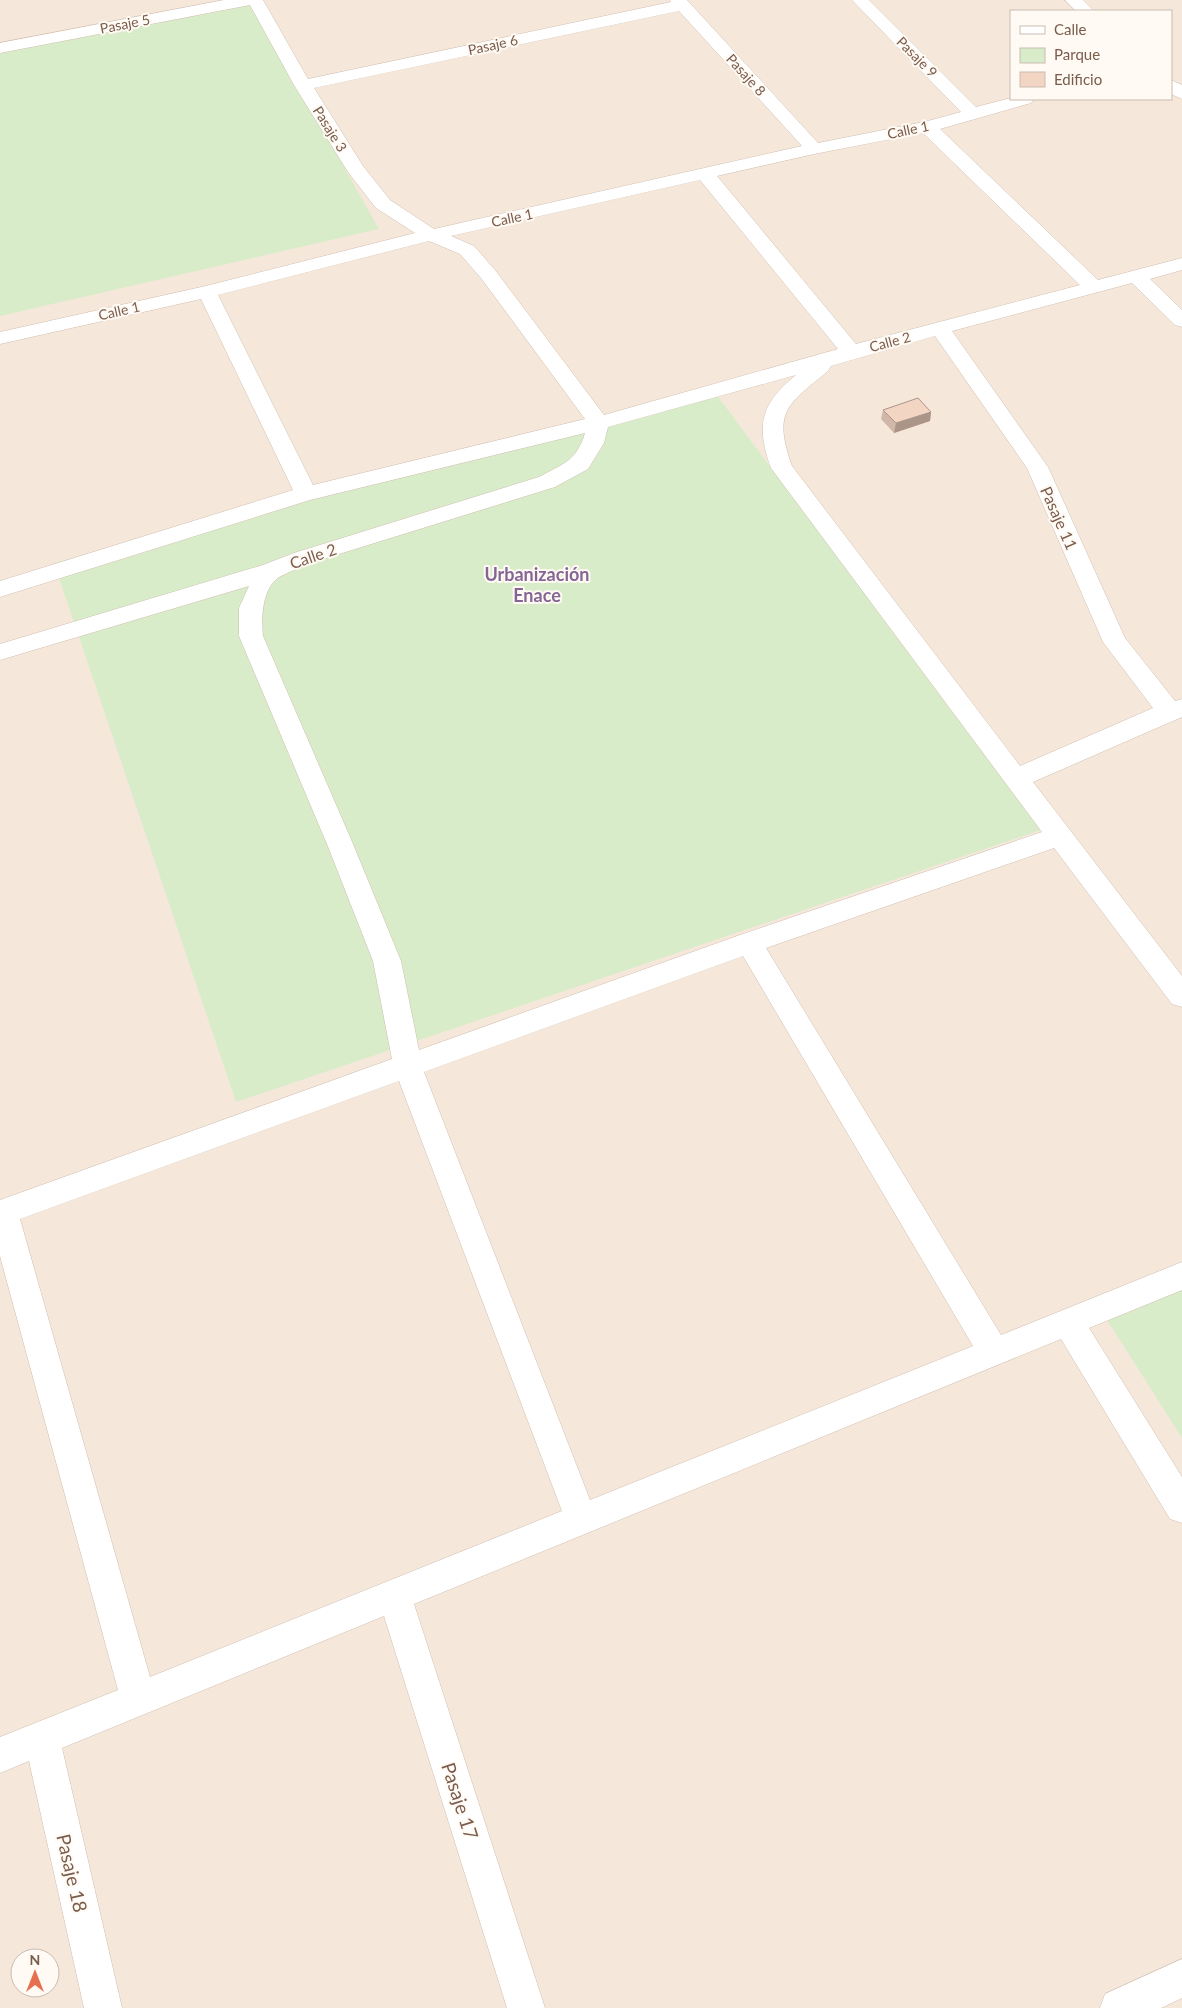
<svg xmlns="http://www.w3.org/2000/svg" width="1182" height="2008" font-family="Lato,sans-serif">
<rect width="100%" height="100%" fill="#fdf6ec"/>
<!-- residential -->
<path fill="#f5e8da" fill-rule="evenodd" d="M 0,0 L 1182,0 L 1182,2008 L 0,2008 ZM 1011,11 L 1171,11 L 1171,99 L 1011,99 ZM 20,1958 L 50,1958 L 50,1988 L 20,1988 Z"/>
<!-- green -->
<g fill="#d8ecc9">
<path d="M 250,1 L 379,229 L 0,316 L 0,50 Z"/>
<path d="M 710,386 L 1041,830 L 236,1102 L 54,563 Z"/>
<path d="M 1182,1269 L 1182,1438 L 1097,1304 Z"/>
</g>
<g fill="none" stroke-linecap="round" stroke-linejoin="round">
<defs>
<g id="minor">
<path d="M 224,0 L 263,0 L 308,79 L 671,2 L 670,0 L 687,0 L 818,143 L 924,122 L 961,112 L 852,0 L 869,0 L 976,107 L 1011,98 L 1034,99 L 1031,103 L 940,129 L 1098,280 L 1182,258 L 1182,270 L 1150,279 L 1182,310 L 1182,327 L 1175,325 L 1132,283 L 952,331 L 1048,467 L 1125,638 L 1175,701 L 1182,699 L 1182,717 L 1033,782 L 1182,976 L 1182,1007 L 1172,1004 L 1054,848 L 766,948 L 1001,1335 L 1182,1262 L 1182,1290 L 1089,1328 L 1182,1477 L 1182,1523 L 1170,1519 L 1061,1339 L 414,1604 L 545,2008 L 507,2008 L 384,1616 L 62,1748 L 122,2008 L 84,2008 L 29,1761 L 0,1773 L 0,1737 L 118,1690 L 0,1256 L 0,1200 L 392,1059 L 373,961 L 327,844 L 239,636 L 239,608 L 249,586 L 0,660 L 0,644 L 263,565 L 294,553 L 539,477 C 563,464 577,461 585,433 L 310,500 L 0,597 L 0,581 L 293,490 L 201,299 L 0,344 L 0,332 L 206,286 L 415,233 L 376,208 L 348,172 L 294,85 L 250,5 L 0,53 L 0,43 ZM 679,11 L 802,146 L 434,229 L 390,200 L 363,166 L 314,88 ZM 923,133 L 1080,285 L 856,344 L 717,176 L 814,154 ZM 700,180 L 838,349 L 604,415 L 495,270 L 474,246 L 451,236 ZM 429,241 L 460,254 L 481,278 L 585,419 L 313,485 L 218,295 ZM 935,336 L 1027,468 L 1103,642 L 1153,708 L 1020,766 L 792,466 C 772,411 788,404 828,371 L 831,366 ZM 796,375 C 760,404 756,426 771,468 L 1042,832 L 740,935 L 419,1050 L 401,961 L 353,844 L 263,636 C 261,617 262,586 281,576 C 290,571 301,567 310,563 L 555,487 L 588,469 L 604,443 L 608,427 ZM 743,956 L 973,1346 L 590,1500 L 424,1072 ZM 399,1081 L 562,1511 L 150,1677 L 20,1219 Z"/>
<path d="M 1065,0 L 1083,0 L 1094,11 L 1076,11 Z"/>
<path d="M 1171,80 L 1182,85 L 1182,99 L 1171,94 Z"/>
<path d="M 1182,1959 L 1182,1998 L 1161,2008 L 1100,2008 L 1105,1994 Z"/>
</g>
</defs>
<!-- minor casing -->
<use href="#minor" stroke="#d1beb0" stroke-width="1"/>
<!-- minor -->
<use href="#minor" fill="#fff" fill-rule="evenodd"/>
</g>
<!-- wall -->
<path fill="#d1b7a8" d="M 883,410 L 931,412 L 930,421 L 894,433 L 881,419 Z"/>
<!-- shaded-wall -->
<path fill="#aa9588" d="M 931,412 L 930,421 L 894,433 L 896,423 Z"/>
<!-- building -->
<path fill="#f3d5c3" stroke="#aa9588" d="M 918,398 L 931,412 L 896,423 L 883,410 Z"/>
<g text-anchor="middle" stroke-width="4" stroke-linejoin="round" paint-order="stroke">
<!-- far-street labels -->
<g font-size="14" fill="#7a5c4d" stroke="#fffaf3">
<text transform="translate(125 24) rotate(-11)" y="5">Pasaje 5</text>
<text transform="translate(493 45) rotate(-12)" y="5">Pasaje 6</text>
<text transform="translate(917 57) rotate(45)" y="5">Pasaje 9</text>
<text transform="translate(746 75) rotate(48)" y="5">Pasaje 8</text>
<text transform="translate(330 129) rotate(58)" y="5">Pasaje 3</text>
<text transform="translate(908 130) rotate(-12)" y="5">Calle 1</text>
<text transform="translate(512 218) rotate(-12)" y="5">Calle 1</text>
<text transform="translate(119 311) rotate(-13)" y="5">Calle 1</text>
<text transform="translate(890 342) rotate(-15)" y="5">Calle 2</text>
</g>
<!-- street labels -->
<g font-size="16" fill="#7a5c4d" stroke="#fffaf3">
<text transform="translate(1059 518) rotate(66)" y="6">Pasaje 11</text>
<text transform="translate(313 556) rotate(-19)" y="6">Calle 2</text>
</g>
<!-- neighbourhood labels -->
<g font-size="18" font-weight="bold" fill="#846695" stroke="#fffaf3">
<text x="537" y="581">Urbanización<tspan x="537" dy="21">Enace</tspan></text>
</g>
<!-- near-street labels -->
<g font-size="19" fill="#7a5c4d" stroke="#fffaf3">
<text transform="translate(460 1801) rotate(72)" y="7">Pasaje 17</text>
<text transform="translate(72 1873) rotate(77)" y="7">Pasaje 18</text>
</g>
</g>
<!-- legend -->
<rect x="1010" y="10" width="162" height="90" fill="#fffaf3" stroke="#cabbb1"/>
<rect x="1020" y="26" width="25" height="8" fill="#ffffff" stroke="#cabbb1"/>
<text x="1054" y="35" font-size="15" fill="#7a5c4d">Calle</text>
<rect x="1020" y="48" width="25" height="15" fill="#d8ecc9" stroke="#cabbb1"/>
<text x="1054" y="60" font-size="15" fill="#7a5c4d">Parque</text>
<rect x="1020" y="72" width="25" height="15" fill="#f3d5c3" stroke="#cabbb1"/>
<text x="1054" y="85" font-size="15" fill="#7a5c4d">Edificio</text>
<!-- north arrow -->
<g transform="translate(35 1973)"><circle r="24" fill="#fffaf3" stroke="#cabbb1"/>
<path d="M0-4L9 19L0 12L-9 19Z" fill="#e76f51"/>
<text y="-8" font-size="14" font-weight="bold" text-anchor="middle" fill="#7a5c4d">N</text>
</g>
</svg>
